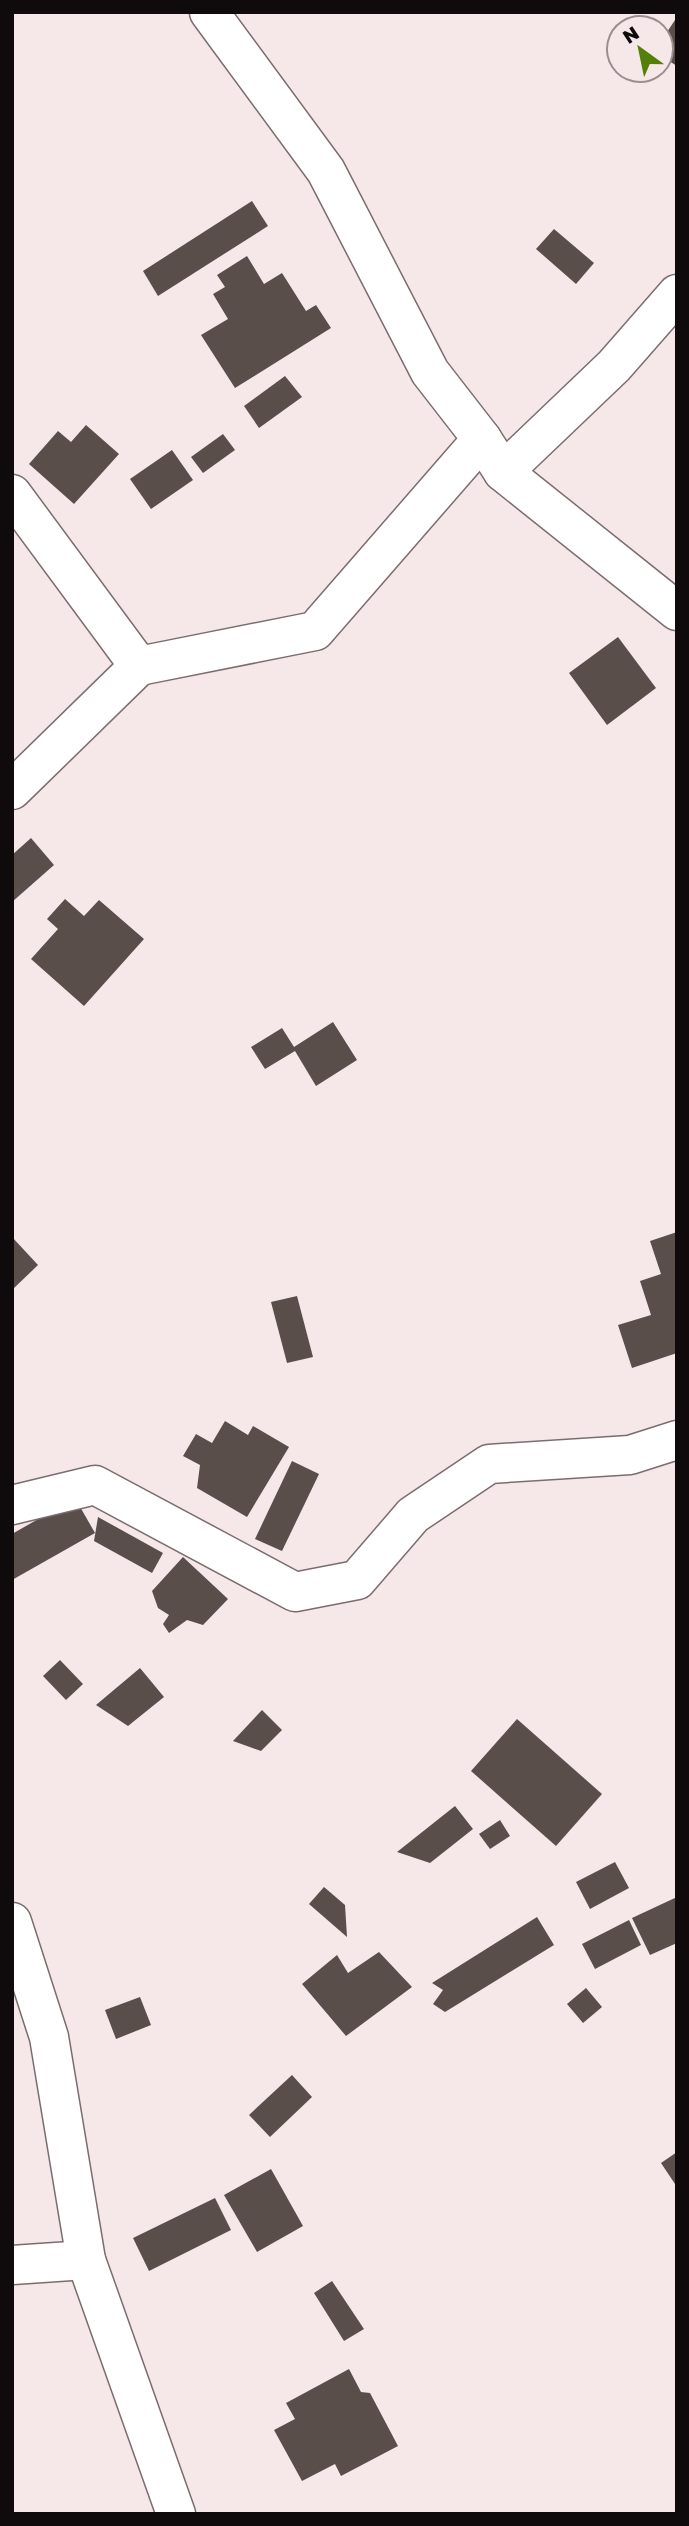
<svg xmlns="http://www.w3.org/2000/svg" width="689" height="2526" font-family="'Golos Text',sans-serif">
<rect width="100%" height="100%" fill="#f6e7e9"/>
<!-- building -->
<g fill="#5a4e4b">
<path d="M 677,17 L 677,66 L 661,56 L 661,41 Z"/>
<path d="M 252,201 L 268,226 L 158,296 L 143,271 Z"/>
<path d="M 554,229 L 594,263 L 576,284 L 536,249 Z"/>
<path d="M 247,256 L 264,284 L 282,273 L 306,311 L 316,305 L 331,328 L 235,388 L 201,335 L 228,319 L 213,294 L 225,287 L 217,275 Z"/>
<path d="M 285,376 L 302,397 L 259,428 L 244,406 Z"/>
<path d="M 86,425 L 119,454 L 74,504 L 29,464 L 58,431 L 71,442 Z"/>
<path d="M 223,434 L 235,450 L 203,473 L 191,457 Z"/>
<path d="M 172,450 L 193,480 L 151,509 L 130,479 Z"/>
<path d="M 618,637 L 656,688 L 607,725 L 569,673 Z"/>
<path d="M 31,838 L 54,865 L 12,902 L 12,855 Z"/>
<path d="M 65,899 L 84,916 L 99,900 L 144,939 L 84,1006 L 31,959 L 58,929 L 47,919 Z"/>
<path d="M 333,1022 L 357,1060 L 316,1086 L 295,1051 L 265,1069 L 251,1047 L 282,1028 L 294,1047 Z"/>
<path d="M 677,1232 L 677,1353 L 632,1368 L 618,1325 L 651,1315 L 640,1281 L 661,1274 L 650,1241 Z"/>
<path d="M 12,1237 L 38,1265 L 12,1290 Z"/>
<path d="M 297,1296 L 313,1357 L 287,1363 L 271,1302 Z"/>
<path d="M 225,1421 L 248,1435 L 253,1426 L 289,1447 L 247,1517 L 197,1488 L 200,1465 L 183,1456 L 196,1434 L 212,1443 Z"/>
<path d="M 292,1461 L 319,1474 L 282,1551 L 255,1539 Z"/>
<path d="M 75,1498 L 95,1533 L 12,1580 L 12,1534 Z"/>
<path d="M 98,1517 L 163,1553 L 152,1573 L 94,1541 Z"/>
<path d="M 183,1557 L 228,1599 L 203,1625 L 187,1620 L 169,1633 L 163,1624 L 169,1615 L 158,1608 L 152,1591 Z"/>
<path d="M 60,1660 L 83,1684 L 66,1700 L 43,1676 Z"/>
<path d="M 140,1668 L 164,1697 L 128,1726 L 96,1705 Z"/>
<path d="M 262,1710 L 282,1730 L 261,1751 L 233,1741 Z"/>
<path d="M 517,1719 L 602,1794 L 556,1846 L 471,1771 Z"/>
<path d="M 455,1806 L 473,1829 L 430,1863 L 397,1852 Z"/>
<path d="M 500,1820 L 510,1836 L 490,1849 L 479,1834 Z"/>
<path d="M 615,1862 L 629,1888 L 590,1909 L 576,1882 Z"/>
<path d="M 324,1887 L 345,1905 L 347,1937 L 309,1904 Z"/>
<path d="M 677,1897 L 677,1943 L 650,1955 L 632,1918 Z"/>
<path d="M 537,1917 L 554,1945 L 445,2012 L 433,2004 L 443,1990 L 432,1983 Z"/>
<path d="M 629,1920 L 641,1945 L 595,1969 L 582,1944 Z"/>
<path d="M 379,1952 L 412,1987 L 346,2036 L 302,1984 L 337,1955 L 348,1973 Z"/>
<path d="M 586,1988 L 602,2007 L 583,2023 L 567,2004 Z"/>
<path d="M 140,1997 L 151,2025 L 116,2039 L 105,2010 Z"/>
<path d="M 292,2075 L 312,2097 L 270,2137 L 249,2115 Z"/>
<path d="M 677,2152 L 677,2187 L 661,2163 Z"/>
<path d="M 271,2169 L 303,2226 L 257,2252 L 224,2195 Z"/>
<path d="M 215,2198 L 231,2230 L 149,2271 L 133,2238 Z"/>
<path d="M 332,2281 L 364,2329 L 344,2341 L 314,2293 Z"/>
<path d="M 349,2369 L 361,2392 L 370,2393 L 398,2446 L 341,2476 L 335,2464 L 302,2481 L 274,2430 L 295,2419 L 286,2403 Z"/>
</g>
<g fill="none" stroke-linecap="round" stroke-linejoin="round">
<defs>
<g id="minor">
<path d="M 482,439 L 503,472 L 614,366 L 677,294"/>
<path d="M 503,472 L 677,611"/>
<path d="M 12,494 L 139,666 L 12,790"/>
<path d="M 139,666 L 315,631 L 482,439 L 430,372 L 326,171 L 209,12"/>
<path d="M 12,1505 L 95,1485 L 295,1592 L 357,1580 L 413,1515 L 489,1464 L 630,1455 L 677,1440"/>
<path d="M 12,1922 L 49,2037 L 86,2260 L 176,2514"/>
<path d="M 12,2265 L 86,2260"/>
</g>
</defs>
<!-- minor casing -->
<use href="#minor" stroke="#7b6d6f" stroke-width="41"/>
<!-- minor -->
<use href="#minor" stroke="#fff" stroke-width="38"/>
</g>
<!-- border -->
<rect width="689" height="2526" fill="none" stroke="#0f0a0b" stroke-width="28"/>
<!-- north arrow -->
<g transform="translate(640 49) rotate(327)"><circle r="33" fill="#f6e7e9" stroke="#9a8f90" stroke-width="2"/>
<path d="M0-5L12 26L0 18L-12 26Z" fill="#548008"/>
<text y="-10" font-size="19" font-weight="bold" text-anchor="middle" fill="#0f0a0b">N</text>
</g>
</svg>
